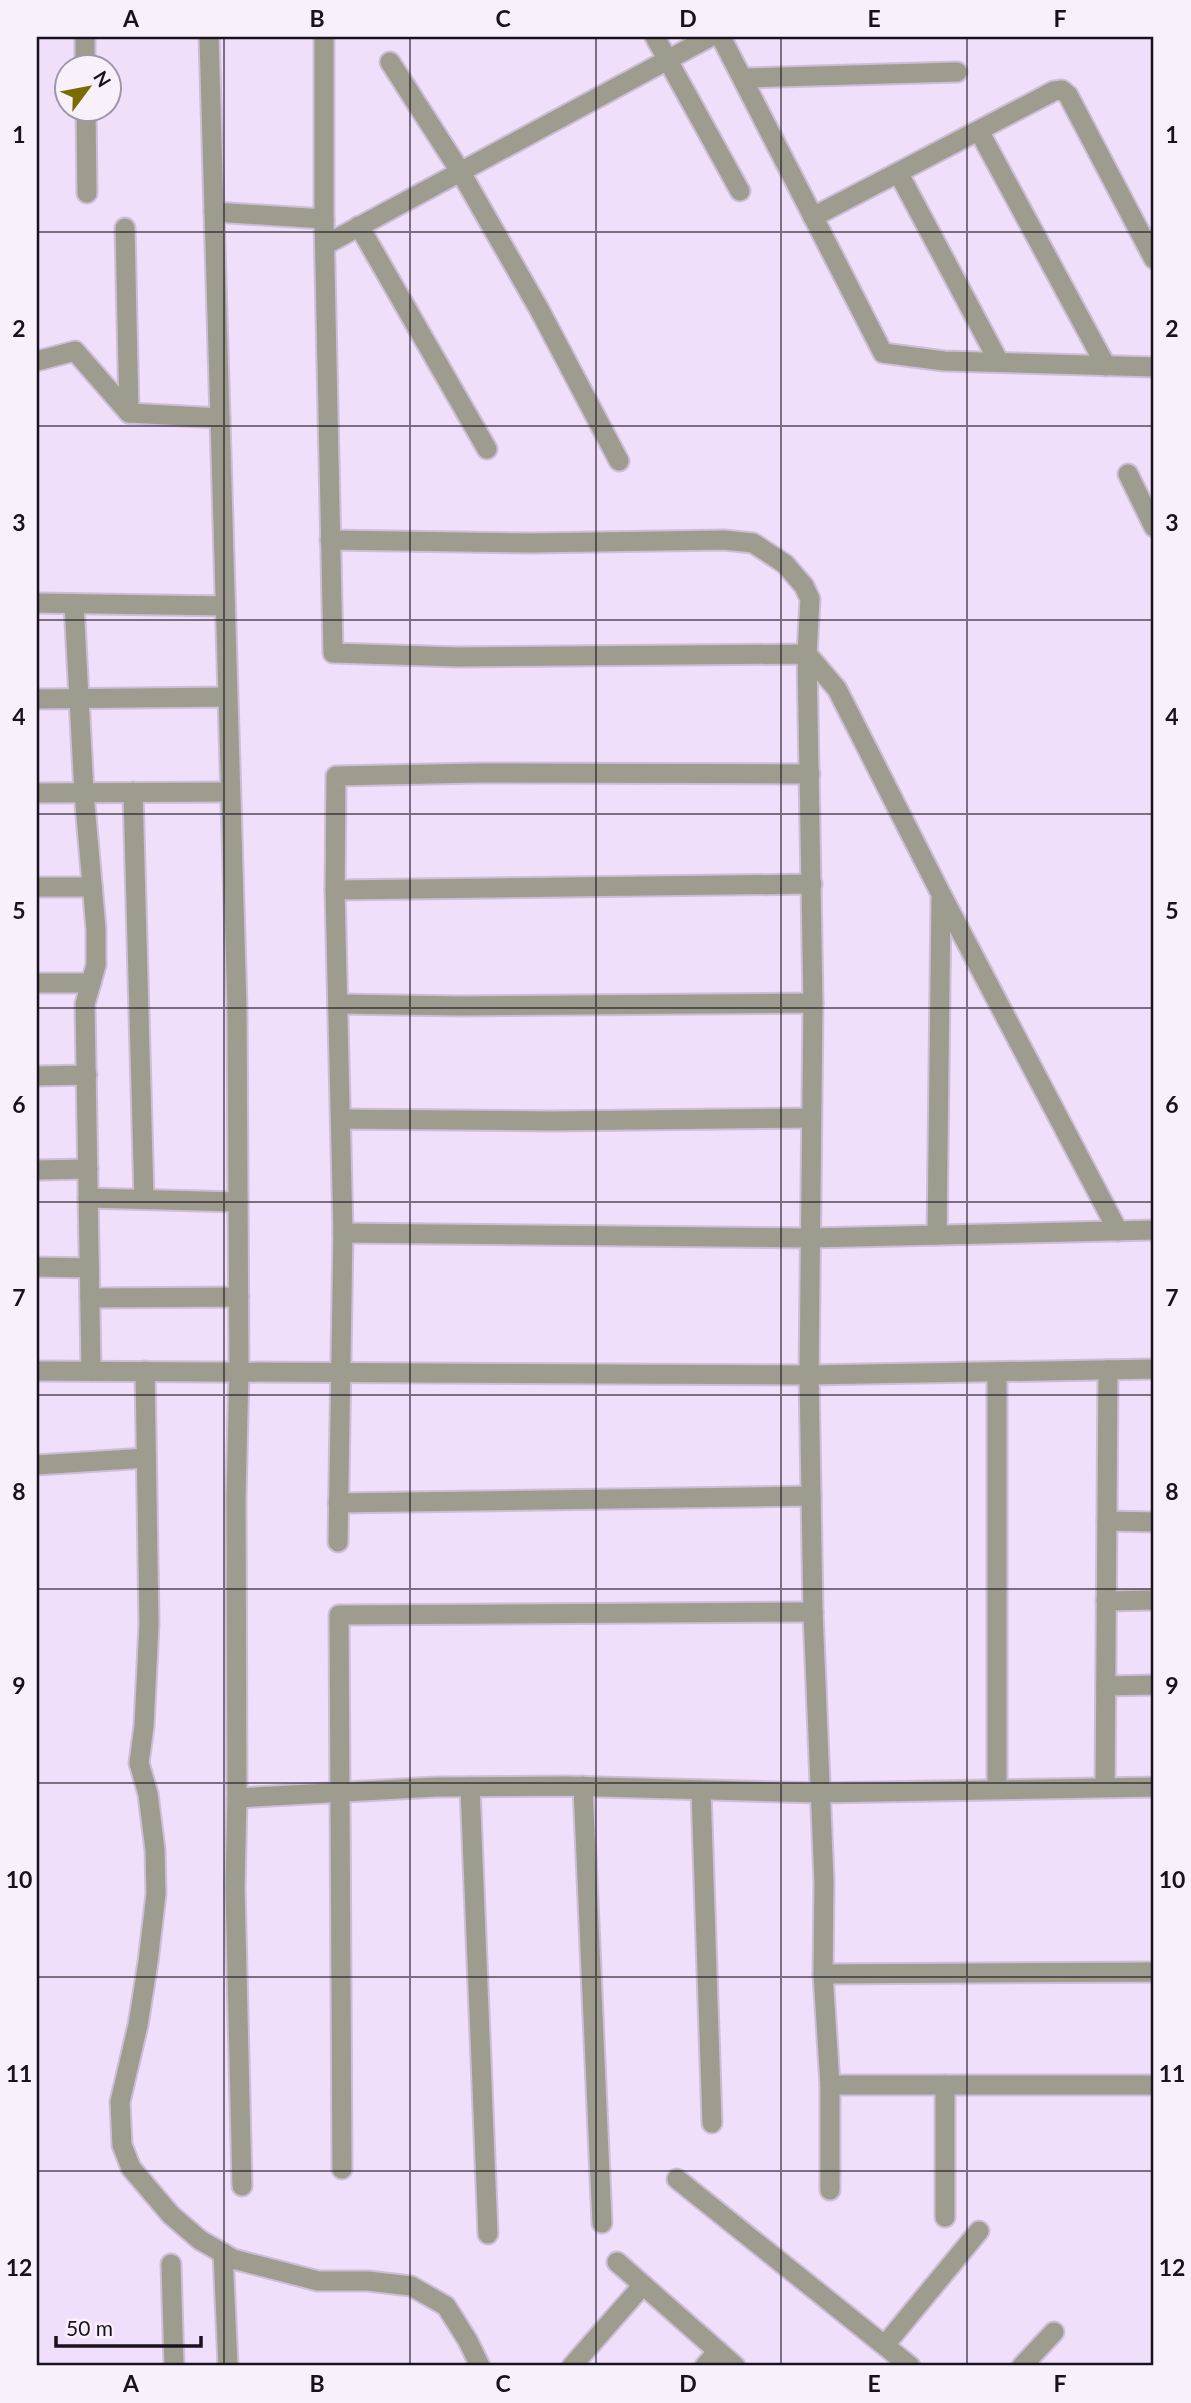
<svg xmlns="http://www.w3.org/2000/svg" width="1191" height="2403" font-family="Lato,sans-serif">
<rect width="100%" height="100%" fill="#f0dffb"/>
<g fill="none" stroke-linecap="round" stroke-linejoin="round">
<defs>
<g id="minor">
<path d="M 85,37 L 85,66"/>
<path d="M 209,37 L 237,1008 L 239,1371 L 236,1498 L 237,1798 L 235,1887 L 242,2186"/>
<path d="M 324,37 L 324,219 L 333,653 L 458,657 L 807,654 L 837,689 L 941,894 L 1118,1231"/>
<path d="M 655,37 L 740,191"/>
<path d="M 390,62 L 460,171 L 539,309 L 619,461"/>
<path d="M 744,78 L 957,72"/>
<path d="M 86,108 L 87,193"/>
<path d="M 979,131 L 1106,366"/>
<path d="M 899,174 L 999,362"/>
<path d="M 214,212 L 324,219"/>
<path d="M 813,217 L 1054,91 L 1062,90 L 1068,95 L 1154,259"/>
<path d="M 359,226 L 487,449"/>
<path d="M 125,228 L 129,413"/>
<path d="M 325,245 L 710,37"/>
<path d="M 37,361 L 75,351 L 129,413 L 220,418"/>
<path d="M 1128,474 L 1154,527"/>
<path d="M 330,540 L 531,543 L 724,540 L 753,543 L 785,564 L 804,586 L 810,599 L 807,654 L 813,1003"/>
<path d="M 37,603 L 225,606"/>
<path d="M 74,604 L 84,793 L 96,929 L 96,965 L 85,1004 L 91,1371"/>
<path d="M 37,699 L 227,697"/>
<path d="M 133,792 L 144,1199"/>
<path d="M 37,793 L 230,792"/>
<path d="M 37,887 L 92,887"/>
<path d="M 335,890 L 812,884"/>
<path d="M 37,983 L 91,983"/>
<path d="M 37,1076 L 87,1075"/>
<path d="M 341,1119 L 551,1121 L 811,1118"/>
<path d="M 37,1170 L 88,1169"/>
<path d="M 88,1198 L 238,1202"/>
<path d="M 343,1233 L 810,1238 L 1154,1230"/>
<path d="M 937,1235 L 941,899"/>
<path d="M 37,1267 L 89,1268"/>
<path d="M 90,1298 L 239,1297"/>
<path d="M 1154,1369 L 809,1375 L 813,1612 L 824,1882 L 823,1974 L 830,2085 L 1154,2085"/>
<path d="M 37,1371 L 809,1375 L 813,1003 L 461,1006 L 339,1004"/>
<path d="M 145,1371 L 149,1624 L 144,1726 L 139,1763 L 148,1794 L 155,1850 L 156,1894 L 148,1962 L 138,2025 L 120,2102 L 122,2145 L 131,2168 L 171,2215 L 200,2240 L 233,2259 L 318,2281 L 368,2281 L 411,2286 L 446,2306 L 468,2341 L 480,2366"/>
<path d="M 37,1465 L 146,1458"/>
<path d="M 338,1503 L 811,1496"/>
<path d="M 1107,1521 L 1154,1522"/>
<path d="M 338,1542 L 343,1233 L 335,890 L 336,776 L 478,773 L 810,774"/>
<path d="M 1106,1601 L 1154,1600"/>
<path d="M 1106,1686 L 1154,1685"/>
<path d="M 583,1786 L 602,2223"/>
<path d="M 470,1787 L 488,2234"/>
<path d="M 1105,1787 L 1108,1370"/>
<path d="M 997,1789 L 997,1372"/>
<path d="M 701,1790 L 712,2123"/>
<path d="M 237,1798 L 436,1787 L 566,1786 L 821,1793 L 1154,1787"/>
<path d="M 823,1974 L 1154,1972"/>
<path d="M 830,2085 L 830,2190"/>
<path d="M 342,2169 L 339,1615 L 813,1612"/>
<path d="M 677,2179 L 910,2366"/>
<path d="M 945,2217 L 945,2085"/>
<path d="M 223,2253 L 228,2366"/>
<path d="M 617,2262 L 735,2366"/>
<path d="M 171,2264 L 174,2366"/>
<path d="M 885,2345 L 979,2231"/>
<path d="M 572,2366 L 643,2285"/>
<path d="M 705,2366 L 718,2351"/>
<path d="M 1022,2366 L 1054,2332"/>
</g>
<path id="tertiary" d="M 721,37 L 883,353 L 944,361 L 1154,367"/>
</defs>
<!-- minor casing -->
<use href="#minor" stroke="#cdbed7" stroke-width="23"/>
<!-- tertiary casing -->
<use href="#tertiary" stroke="#cdbed7" stroke-width="23"/>
<!-- minor -->
<use href="#minor" stroke="#9e9c8f" stroke-width="19"/>
<!-- tertiary -->
<use href="#tertiary" stroke="#9e9c8f" stroke-width="19"/>
</g>
<!-- grid -->
<path fill="none" stroke="#18121c" stroke-width="2" stroke-opacity="0.55" d="M 224,37 L 224,2366M 410,37 L 410,2366M 596,37 L 596,2366M 781,37 L 781,2366M 967,37 L 967,2366M 37,232 L 1154,232M 37,426 L 1154,426M 37,620 L 1154,620M 37,814 L 1154,814M 37,1008 L 1154,1008M 37,1202 L 1154,1202M 37,1395 L 1154,1395M 37,1589 L 1154,1589M 37,1783 L 1154,1783M 37,1977 L 1154,1977M 37,2171 L 1154,2171"/>
<!-- border -->
<rect width="1191" height="2403" fill="none" stroke="#f8f1fc" stroke-width="77"/>
<!-- north arrow -->
<g transform="translate(88 88) rotate(58)"><circle r="33" fill="#f8f1fc" stroke="#9e98a2" stroke-width="2"/>
<path d="M0-5L12 26L0 18L-12 26Z" fill="#7a6b03"/>
<text y="-10" font-size="19" font-weight="bold" text-anchor="middle" fill="#18121c">N</text>
</g>
<!-- scale -->
<path d="M56 2336v10h145v-10" fill="none" stroke="#18121c" stroke-width="3.5"/>
<text x="66" y="2336" font-size="21" fill="#18121c" stroke="#f8f1fc" stroke-width="5" paint-order="stroke">50 m</text>
<rect x="38" y="38" width="1114" height="2326" fill="none" stroke="#18121c" stroke-width="2.5"/>
<g font-size="23" text-anchor="middle" font-weight="bold" fill="#18121c">
<text x="131" y="27">A</text>
<text x="317" y="27">B</text>
<text x="503" y="27">C</text>
<text x="688" y="27">D</text>
<text x="874" y="27">E</text>
<text x="1060" y="27">F</text>
<text x="19" y="143">1</text>
<text x="1172" y="143">1</text>
<text x="19" y="337">2</text>
<text x="1172" y="337">2</text>
<text x="19" y="531">3</text>
<text x="1172" y="531">3</text>
<text x="19" y="725">4</text>
<text x="1172" y="725">4</text>
<text x="19" y="919">5</text>
<text x="1172" y="919">5</text>
<text x="19" y="1113">6</text>
<text x="1172" y="1113">6</text>
<text x="19" y="1306">7</text>
<text x="1172" y="1306">7</text>
<text x="19" y="1500">8</text>
<text x="1172" y="1500">8</text>
<text x="19" y="1694">9</text>
<text x="1172" y="1694">9</text>
<text x="19" y="1888">10</text>
<text x="1172" y="1888">10</text>
<text x="19" y="2082">11</text>
<text x="1172" y="2082">11</text>
<text x="19" y="2276">12</text>
<text x="1172" y="2276">12</text>
<text x="131" y="2392">A</text>
<text x="317" y="2392">B</text>
<text x="503" y="2392">C</text>
<text x="688" y="2392">D</text>
<text x="874" y="2392">E</text>
<text x="1060" y="2392">F</text>
</g>
</svg>
